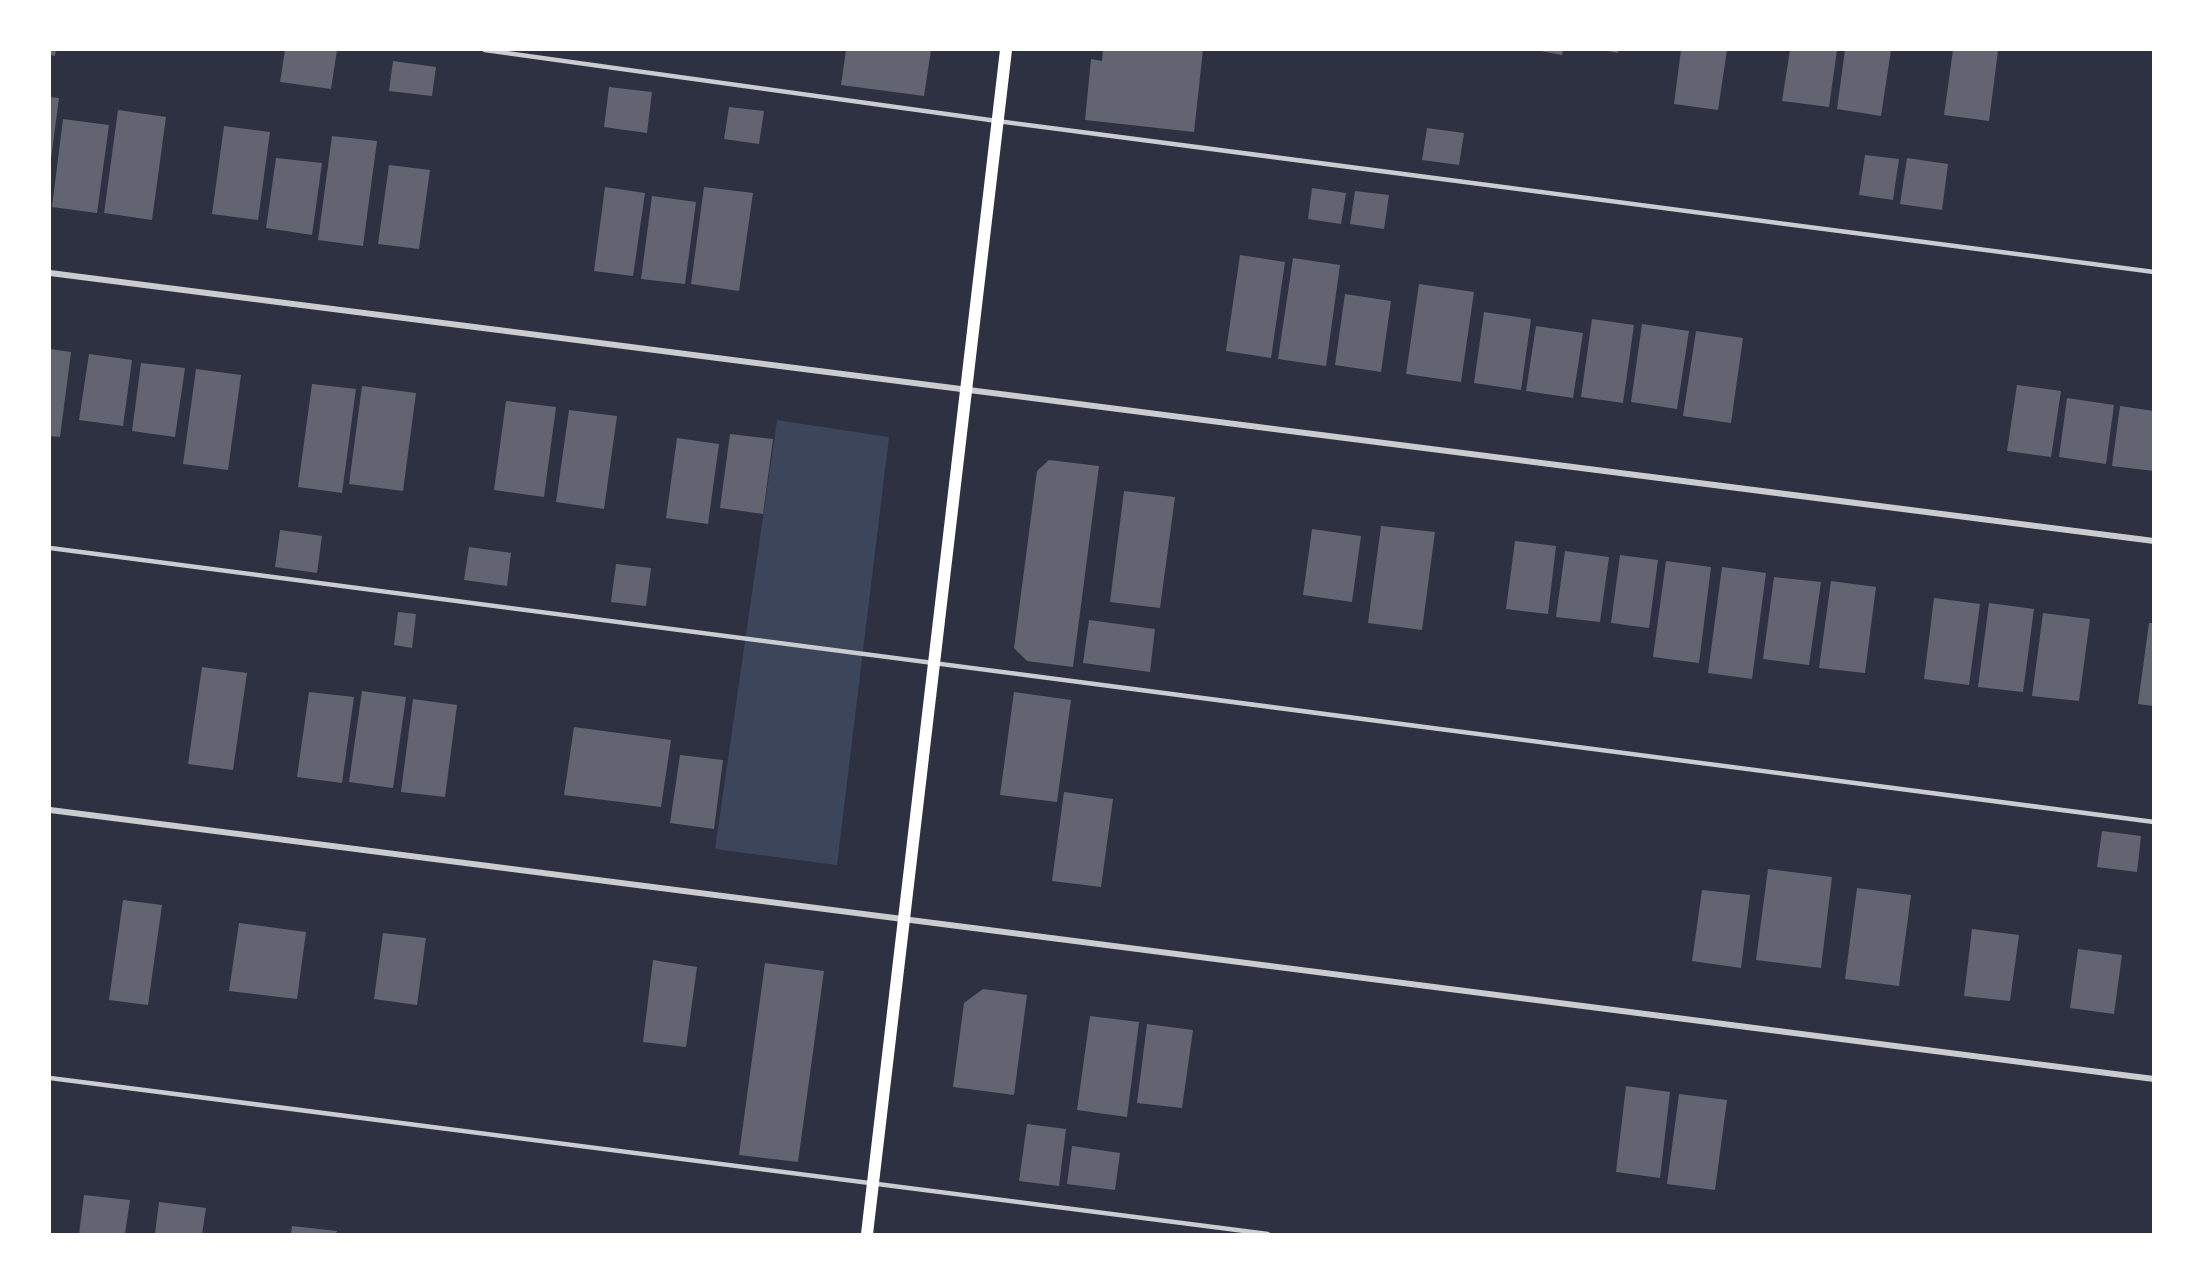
<svg xmlns="http://www.w3.org/2000/svg" width="2203" height="1284" font-family="'Zilla Slab',serif">
<rect width="100%" height="100%" fill="#2d3142"/>
<!-- green -->
<path fill="#3c4559" d="M 777,420 L 889,437 L 837,865 L 715,849 Z"/>
<!-- building -->
<g fill="#626471">
<path d="M 50,50 L 56,50 L 55,56 L 50,55 Z"/>
<path d="M 285,50 L 337,50 L 331,89 L 280,82 Z"/>
<path d="M 846,50 L 931,50 L 924,96 L 841,85 Z"/>
<path d="M 1103,50 L 1203,50 L 1194,132 L 1085,120 L 1091,59 L 1102,61 Z"/>
<path d="M 1536,50 L 1563,50 L 1562,55 Z"/>
<path d="M 1602,50 L 1619,50 L 1618,53 Z"/>
<path d="M 1681,50 L 1727,50 L 1718,110 L 1674,104 Z"/>
<path d="M 1790,50 L 1837,50 L 1829,107 L 1782,101 Z"/>
<path d="M 1845,50 L 1891,50 L 1881,116 L 1837,109 Z"/>
<path d="M 1953,50 L 1998,51 L 1989,121 L 1944,115 Z"/>
<path d="M 393,61 L 436,67 L 432,96 L 389,91 Z"/>
<path d="M 609,87 L 652,92 L 647,133 L 604,127 Z"/>
<path d="M 50,97 L 59,98 L 51,159 L 50,159 Z"/>
<path d="M 729,107 L 764,111 L 759,144 L 724,139 Z"/>
<path d="M 118,110 L 166,117 L 152,220 L 104,213 Z"/>
<path d="M 63,119 L 109,125 L 97,213 L 52,207 Z"/>
<path d="M 224,126 L 270,132 L 258,220 L 212,214 Z"/>
<path d="M 1427,128 L 1464,133 L 1459,165 L 1422,160 Z"/>
<path d="M 332,136 L 377,141 L 363,246 L 318,240 Z"/>
<path d="M 1865,155 L 1899,159 L 1893,200 L 1859,195 Z"/>
<path d="M 276,158 L 322,163 L 312,235 L 266,228 Z"/>
<path d="M 1907,158 L 1948,164 L 1942,210 L 1900,204 Z"/>
<path d="M 389,165 L 430,170 L 419,249 L 378,244 Z"/>
<path d="M 605,187 L 645,193 L 633,276 L 594,271 Z"/>
<path d="M 704,187 L 753,193 L 739,291 L 691,284 Z"/>
<path d="M 1312,188 L 1346,193 L 1341,224 L 1308,219 Z"/>
<path d="M 1355,191 L 1389,195 L 1384,229 L 1350,224 Z"/>
<path d="M 652,196 L 696,202 L 685,284 L 641,279 Z"/>
<path d="M 1240,255 L 1285,262 L 1271,358 L 1226,351 Z"/>
<path d="M 1293,258 L 1340,265 L 1326,366 L 1278,359 Z"/>
<path d="M 1419,284 L 1474,292 L 1461,382 L 1406,374 Z"/>
<path d="M 1345,294 L 1391,301 L 1381,372 L 1335,365 Z"/>
<path d="M 1484,312 L 1531,319 L 1521,390 L 1474,383 Z"/>
<path d="M 1592,319 L 1634,325 L 1623,403 L 1581,397 Z"/>
<path d="M 1642,324 L 1689,331 L 1677,409 L 1631,402 Z"/>
<path d="M 1536,326 L 1583,333 L 1573,398 L 1526,391 Z"/>
<path d="M 1696,331 L 1743,338 L 1731,423 L 1683,416 Z"/>
<path d="M 50,349 L 71,352 L 60,437 L 50,436 Z"/>
<path d="M 89,354 L 132,360 L 123,426 L 79,420 Z"/>
<path d="M 141,363 L 185,368 L 175,437 L 132,431 Z"/>
<path d="M 196,369 L 241,375 L 228,470 L 183,464 Z"/>
<path d="M 312,384 L 356,389 L 342,493 L 298,487 Z"/>
<path d="M 2017,385 L 2061,391 L 2051,457 L 2007,451 Z"/>
<path d="M 362,386 L 416,393 L 403,491 L 349,484 Z"/>
<path d="M 2067,398 L 2114,405 L 2106,464 L 2059,457 Z"/>
<path d="M 506,401 L 556,407 L 544,497 L 494,490 Z"/>
<path d="M 2120,406 L 2154,411 L 2154,471 L 2112,466 Z"/>
<path d="M 569,410 L 617,416 L 604,509 L 556,502 Z"/>
<path d="M 730,434 L 773,439 L 763,514 L 720,508 Z"/>
<path d="M 677,438 L 719,444 L 708,524 L 666,518 Z"/>
<path d="M 1049,460 L 1099,466 L 1073,667 L 1027,661 L 1014,648 L 1037,471 Z"/>
<path d="M 1124,491 L 1175,497 L 1160,608 L 1110,602 Z"/>
<path d="M 1381,526 L 1435,532 L 1422,630 L 1368,623 Z"/>
<path d="M 1312,529 L 1361,536 L 1352,602 L 1303,595 Z"/>
<path d="M 280,530 L 322,536 L 317,573 L 275,567 Z"/>
<path d="M 1515,541 L 1556,546 L 1548,614 L 1506,609 Z"/>
<path d="M 469,547 L 511,553 L 507,586 L 464,580 Z"/>
<path d="M 1565,551 L 1609,557 L 1600,622 L 1556,617 Z"/>
<path d="M 1620,555 L 1658,560 L 1649,628 L 1611,623 Z"/>
<path d="M 1666,561 L 1711,567 L 1699,663 L 1653,657 Z"/>
<path d="M 616,564 L 651,568 L 646,606 L 611,602 Z"/>
<path d="M 1722,567 L 1766,573 L 1752,679 L 1708,673 Z"/>
<path d="M 1774,577 L 1821,582 L 1809,665 L 1763,659 Z"/>
<path d="M 1831,581 L 1876,587 L 1865,673 L 1819,668 Z"/>
<path d="M 1934,598 L 1980,604 L 1969,685 L 1924,679 Z"/>
<path d="M 1989,603 L 2034,609 L 2023,692 L 1978,687 Z"/>
<path d="M 398,612 L 416,614 L 412,648 L 394,645 Z"/>
<path d="M 2043,613 L 2090,619 L 2079,701 L 2032,696 Z"/>
<path d="M 1089,620 L 1155,629 L 1150,672 L 1083,663 Z"/>
<path d="M 2149,623 L 2154,623 L 2154,706 L 2138,704 Z"/>
<path d="M 202,667 L 247,673 L 233,770 L 188,764 Z"/>
<path d="M 362,691 L 406,697 L 393,788 L 349,782 Z"/>
<path d="M 309,692 L 354,697 L 342,783 L 297,777 Z"/>
<path d="M 1014,692 L 1071,700 L 1057,802 L 1000,795 Z"/>
<path d="M 413,699 L 457,705 L 445,797 L 401,792 Z"/>
<path d="M 574,727 L 671,740 L 661,807 L 564,795 Z"/>
<path d="M 680,755 L 723,760 L 714,829 L 670,823 Z"/>
<path d="M 1064,792 L 1113,799 L 1101,887 L 1052,881 Z"/>
<path d="M 2102,831 L 2141,836 L 2137,872 L 2097,867 Z"/>
<path d="M 1768,869 L 1832,877 L 1821,968 L 1756,960 Z"/>
<path d="M 1857,888 L 1911,895 L 1899,986 L 1845,979 Z"/>
<path d="M 1702,890 L 1750,895 L 1741,968 L 1692,961 Z"/>
<path d="M 123,900 L 162,905 L 148,1005 L 109,1000 Z"/>
<path d="M 239,923 L 306,932 L 297,999 L 229,991 Z"/>
<path d="M 1972,929 L 2019,935 L 2010,1001 L 1964,996 Z"/>
<path d="M 383,933 L 426,938 L 417,1005 L 374,999 Z"/>
<path d="M 2078,949 L 2122,955 L 2114,1014 L 2070,1008 Z"/>
<path d="M 653,960 L 697,967 L 686,1047 L 643,1042 Z"/>
<path d="M 765,963 L 824,971 L 798,1162 L 739,1155 Z"/>
<path d="M 983,989 L 1027,995 L 1014,1095 L 953,1087 L 964,1003 Z"/>
<path d="M 1090,1016 L 1139,1022 L 1127,1117 L 1077,1110 Z"/>
<path d="M 1147,1024 L 1193,1030 L 1182,1108 L 1137,1103 Z"/>
<path d="M 1626,1086 L 1670,1092 L 1660,1178 L 1616,1172 Z"/>
<path d="M 1679,1094 L 1727,1100 L 1715,1190 L 1667,1184 Z"/>
<path d="M 1027,1124 L 1066,1129 L 1059,1186 L 1019,1181 Z"/>
<path d="M 1072,1146 L 1120,1153 L 1115,1190 L 1067,1184 Z"/>
<path d="M 84,1195 L 130,1200 L 125,1234 L 79,1234 Z"/>
<path d="M 159,1202 L 206,1208 L 202,1234 L 155,1234 Z"/>
<path d="M 292,1226 L 337,1231 L 336,1234 L 291,1234 Z"/>
</g>
<g fill="none" stroke-linecap="round" stroke-linejoin="round">
<!-- service -->
<g stroke="#caccd0" stroke-width="4.5">
<path d="M 485,50 L 997,121 L 2154,272"/>
<path d="M 50,548 L 2154,822"/>
<path d="M 50,1078 L 1268,1234"/>
</g>
<!-- minor -->
<g stroke="#caccd0" stroke-width="6">
<path d="M 50,273 L 2154,541"/>
<path d="M 50,810 L 2154,1079"/>
</g>
<!-- secondary -->
<path stroke="#fff" stroke-width="12" d="M 867,1234 L 1006,50"/>
</g>
<!-- border -->
<rect width="2203" height="1284" fill="none" stroke="#ffffff" stroke-width="102"/>
</svg>
